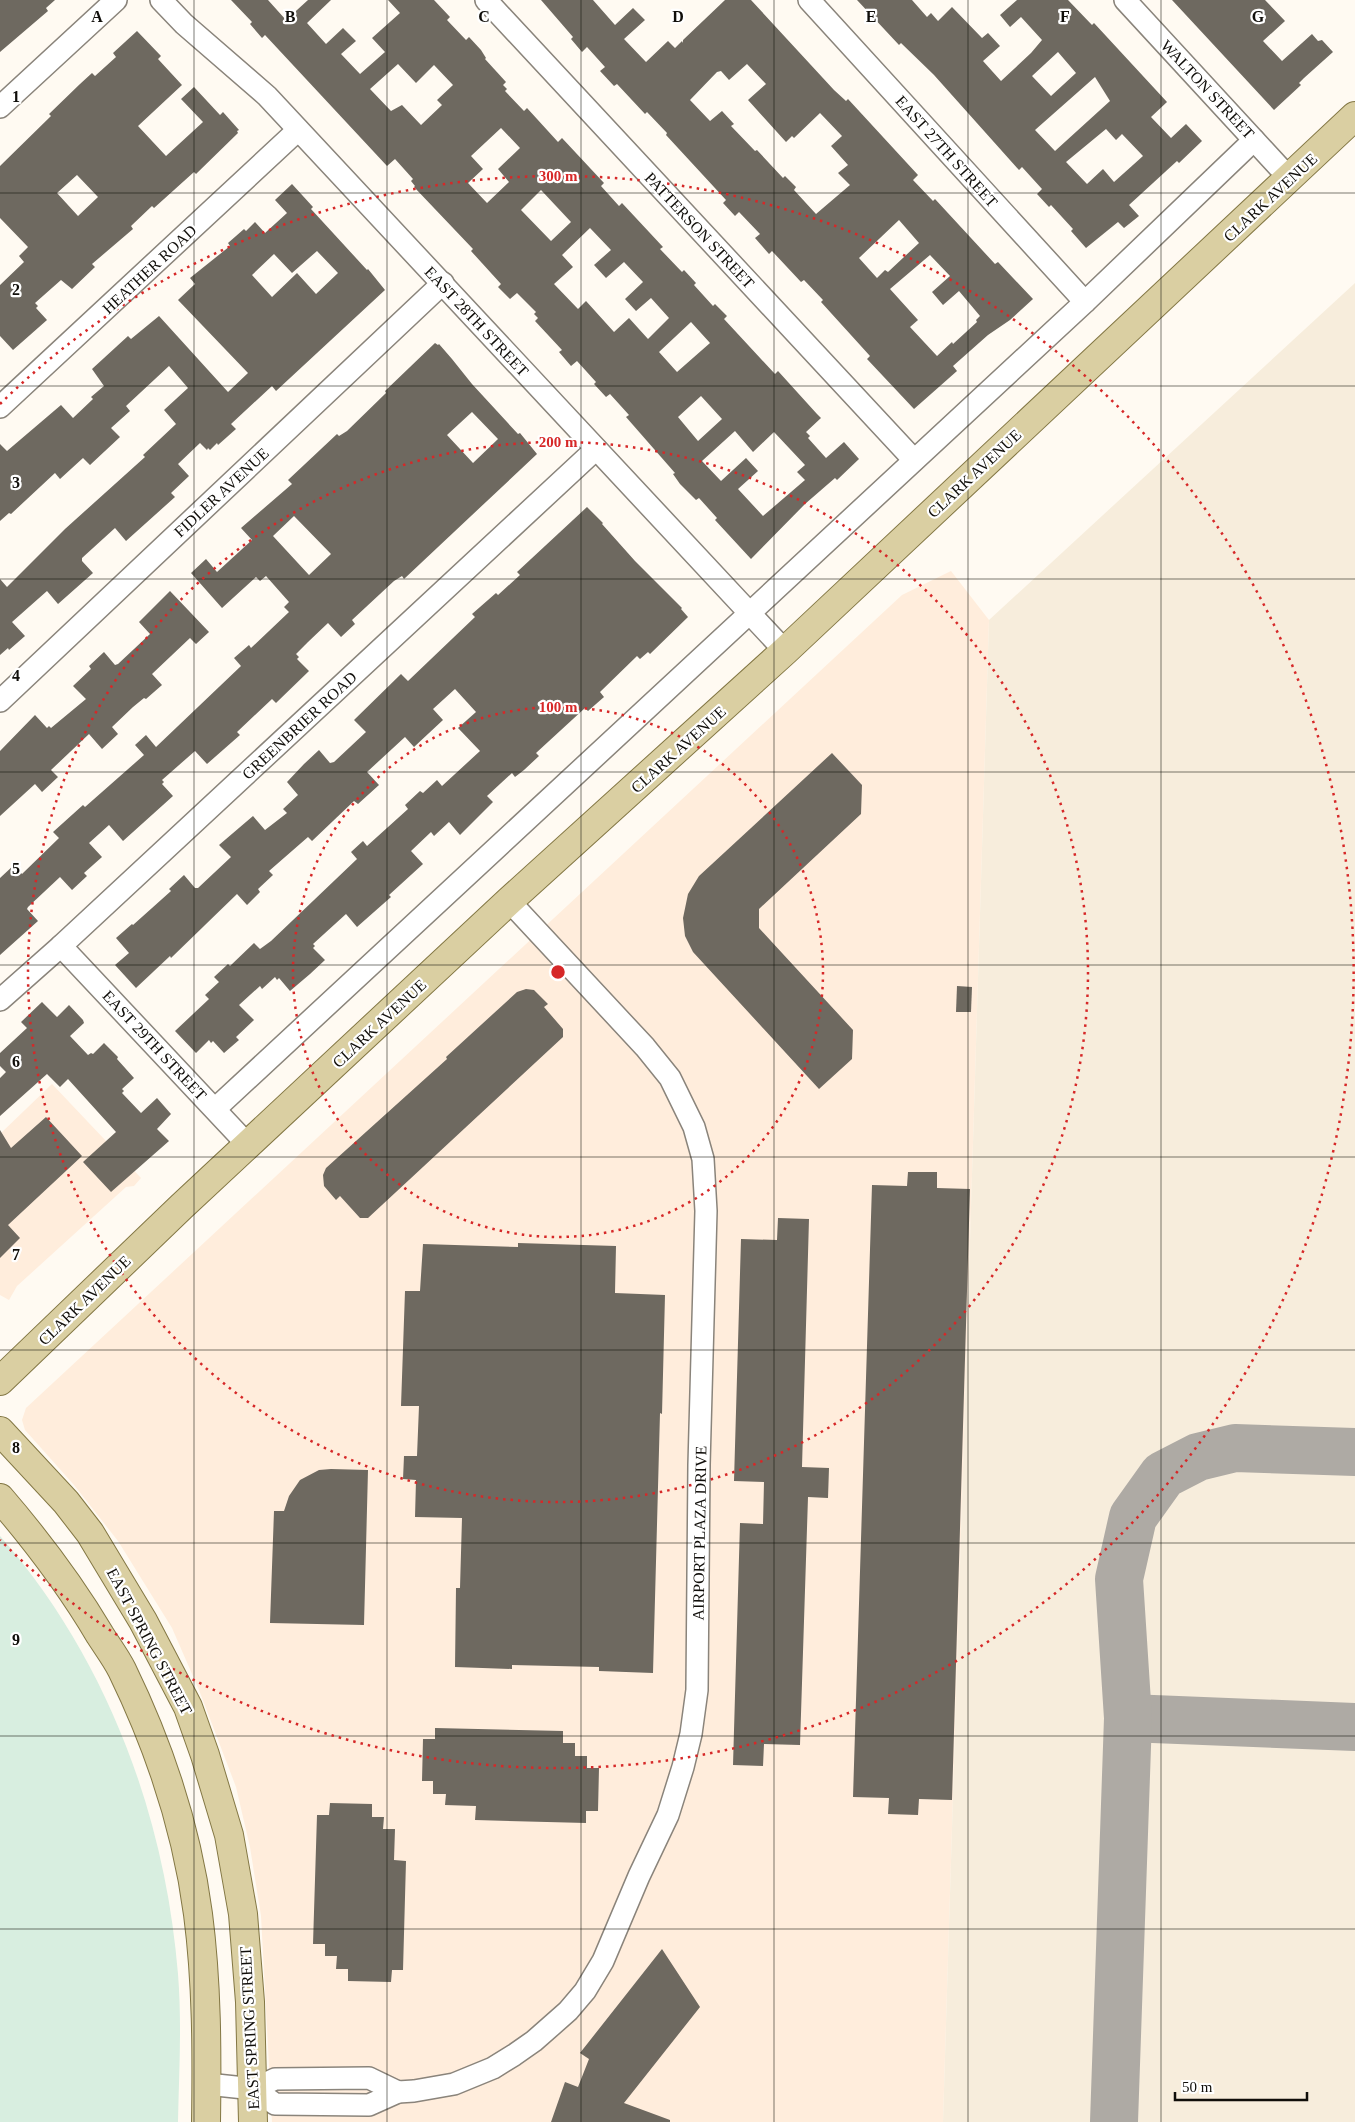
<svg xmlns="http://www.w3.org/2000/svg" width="1355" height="2122" font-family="'Times New Roman',serif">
<rect width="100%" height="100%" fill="#fffaf2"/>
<!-- commercial -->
<g fill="#ffeddc">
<path d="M 951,571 L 989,620 L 943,2122 L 272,2122 L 261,1916 L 250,1847 L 236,1787 L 199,1690 L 172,1628 L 118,1541 L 74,1485 L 25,1430 L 22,1420 L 26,1408 L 902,595 Z"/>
<path d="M 52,1084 L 141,1178 L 134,1186 L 126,1187 L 17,1286 L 9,1300 L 0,1295 L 0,1134 Z"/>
</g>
<!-- built -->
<path fill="#f7eddc" d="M 1355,283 L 1355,2122 L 943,2122 L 989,620 Z"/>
<!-- green -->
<path fill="#d8eee0" d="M 0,1536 C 106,1657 165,1814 178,1974 C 182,2023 179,2073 178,2122 L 0,2122 Z"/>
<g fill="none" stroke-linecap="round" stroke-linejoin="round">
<!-- taxiway -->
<g stroke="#aeaaa4" stroke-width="48">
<path d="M 1128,1718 L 1355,1727"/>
<path d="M 1114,2122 L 1128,1718 L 1119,1579 L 1133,1517 L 1163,1475 L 1198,1457 L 1235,1448 L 1355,1452"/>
</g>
</g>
<!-- building -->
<g fill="#6e6960" fill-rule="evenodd">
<path d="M 0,0 L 55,0 L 46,8 L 48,11 L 0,52 Z"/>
<path d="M 231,0 L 268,0 L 286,20 L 308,0 L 331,0 L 307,23 L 326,44 L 343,28 L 356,41 L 341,54 L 360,74 L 385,52 L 372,38 L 400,13 L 388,0 L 434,0 L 450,17 L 447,20 L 466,40 L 469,37 L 481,50 L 486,58 L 485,59 L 506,82 L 503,85 L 507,89 L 505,91 L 524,111 L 527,108 L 558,142 L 562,138 L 604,183 L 601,186 L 619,206 L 622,203 L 663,247 L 660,249 L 682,272 L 684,270 L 696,283 L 694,285 L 713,306 L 715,304 L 727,316 L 724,319 L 775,374 L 778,371 L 817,414 L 821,418 L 806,432 L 810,436 L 808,438 L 826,458 L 844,442 L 859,459 L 837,480 L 835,478 L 805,504 L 751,559 L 715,520 L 717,518 L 699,498 L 696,500 L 680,484 L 673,474 L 675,473 L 626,417 L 629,415 L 610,394 L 606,397 L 594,384 L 596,382 L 577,361 L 571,366 L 559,352 L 562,350 L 535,321 L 538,318 L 534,314 L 536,312 L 517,293 L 510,299 L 498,287 L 501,284 L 471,251 L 473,249 L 414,187 L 415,186 L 411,181 L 413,179 L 395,159 L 387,166 L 265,35 L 262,38 L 250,24 L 252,22 ZM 398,64 L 416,83 L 434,65 L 453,85 L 437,100 L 442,105 L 421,125 L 402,105 L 391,111 L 370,89 ZM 501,128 L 520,148 L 498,169 L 509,182 L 487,203 L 468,183 L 483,169 L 471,156 ZM 541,190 L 571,222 L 551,241 L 521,210 ZM 590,228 L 611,250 L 594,265 L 606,278 L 624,262 L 643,282 L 625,299 L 636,311 L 651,298 L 669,318 L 648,339 L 629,318 L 614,332 L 586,301 L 578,309 L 554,284 L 573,267 L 562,255 ZM 691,322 L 710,343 L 677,372 L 659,352 ZM 701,396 L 722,419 L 698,441 L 678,417 ZM 735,431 L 753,452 L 774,432 L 805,465 L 797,472 L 805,480 L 763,516 L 738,489 L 758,471 L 746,458 L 721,481 L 702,461 Z"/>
<path d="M 541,0 L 593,0 L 615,25 L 633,8 L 645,20 L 624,39 L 646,62 L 668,41 L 675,48 L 682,41 L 683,43 L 683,40 L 725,0 L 751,0 L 834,90 L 846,101 L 848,99 L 906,162 L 918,175 L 913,180 L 933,201 L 935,199 L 995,264 L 998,262 L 1033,299 L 1010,320 L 988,335 L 953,366 L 957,371 L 914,409 L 867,359 L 870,356 L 821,302 L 823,300 L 804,280 L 801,282 L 772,251 L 769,254 L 755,238 L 760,234 L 739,212 L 735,216 L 723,203 L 726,200 L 666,135 L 667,133 L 647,112 L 645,114 L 617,84 L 614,86 L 600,71 L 605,67 L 587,47 L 582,52 L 571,39 L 573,37 ZM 747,64 L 766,84 L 748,100 L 786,142 L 792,136 L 794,138 L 820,113 L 842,136 L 831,146 L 848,165 L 838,173 L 850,185 L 816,214 L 794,190 L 796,187 L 785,176 L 783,178 L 757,150 L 755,151 L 731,126 L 734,124 L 722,111 L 710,121 L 690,100 L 717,72 L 721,71 L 729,80 ZM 899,220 L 919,243 L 888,272 L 885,270 L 877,278 L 859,258 ZM 930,255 L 950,276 L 932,292 L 943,305 L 959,291 L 980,316 L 976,320 L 977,322 L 953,344 L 952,342 L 937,356 L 910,327 L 918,320 L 890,289 Z"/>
<path d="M 857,0 L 912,0 L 927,17 L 931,13 L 938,21 L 952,7 L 982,38 L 988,33 L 1000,46 L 983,61 L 1001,81 L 1031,53 L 1042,40 L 1021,17 L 1010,27 L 1000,15 L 1017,0 L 1068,0 L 1092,25 L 1094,23 L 1167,102 L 1151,117 L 1171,138 L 1186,124 L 1202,141 L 1179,163 L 1177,161 L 1129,205 L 1139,216 L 1124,228 L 1118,222 L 1086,248 L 1071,231 L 1073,229 L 1051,205 L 1049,207 L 1037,194 L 1042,189 L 1022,167 L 1019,170 L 934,75 L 901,43 L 899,45 ZM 1058,52 L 1076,73 L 1051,96 L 1032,76 ZM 1095,77 L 1110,101 L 1055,151 L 1035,130 ZM 1106,129 L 1116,140 L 1122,134 L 1143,156 L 1114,182 L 1103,169 L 1087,184 L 1066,162 Z"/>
<path d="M 1172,0 L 1265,0 L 1285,21 L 1263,41 L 1282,61 L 1312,34 L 1318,41 L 1322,40 L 1333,52 L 1304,78 L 1299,83 L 1301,85 L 1274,110 Z"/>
<path d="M 137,31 L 161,56 L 158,59 L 182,85 L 138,126 L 166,156 L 203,122 L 181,99 L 194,87 L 220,115 L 223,112 L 239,130 L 237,131 L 238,133 L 196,174 L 194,172 L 154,208 L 152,206 L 131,226 L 133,229 L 92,264 L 95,267 L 72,289 L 61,280 L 35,303 L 38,306 L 36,308 L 47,320 L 13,350 L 0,336 L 0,285 L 24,262 L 19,256 L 28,247 L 0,218 L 0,166 L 51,116 L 49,114 L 80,84 L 92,73 L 95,76 L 116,57 L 113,53 ZM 77,175 L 98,197 L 78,216 L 57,193 Z"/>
<path d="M 292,184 L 313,207 L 311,209 L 367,270 L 368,269 L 385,290 L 276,391 L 272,386 L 231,424 L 236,429 L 218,445 L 217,443 L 210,450 L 208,448 L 207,450 L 200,443 L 178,464 L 189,476 L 171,493 L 175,497 L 126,541 L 115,528 L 82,558 L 82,561 L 93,573 L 58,604 L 47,591 L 12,622 L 25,636 L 9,650 L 8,648 L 0,655 L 0,579 L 7,587 L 65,529 L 145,457 L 143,455 L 176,424 L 164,410 L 188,388 L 169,366 L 126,406 L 130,411 L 111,428 L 120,437 L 90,465 L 83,458 L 60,479 L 55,473 L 11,514 L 9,513 L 0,521 L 0,444 L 7,451 L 61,405 L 73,418 L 93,399 L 91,397 L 104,386 L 92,369 L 128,336 L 131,339 L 159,316 L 228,392 L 248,373 L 178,300 L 195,284 L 190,278 L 230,246 L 228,243 L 244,229 L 246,231 L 255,222 L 265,233 L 287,213 L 275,200 ZM 317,251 L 338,273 L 316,294 L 297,273 L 272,297 L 252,275 L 274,254 L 292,273 Z"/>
<path d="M 435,343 L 438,345 L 439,344 L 452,359 L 472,384 L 518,434 L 520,433 L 537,454 L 404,579 L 402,576 L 394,581 L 352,620 L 355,624 L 341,637 L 328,623 L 308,642 L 296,654 L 299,657 L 297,659 L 309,671 L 276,703 L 272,699 L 237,732 L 240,735 L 207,764 L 195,751 L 162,780 L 164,782 L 162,784 L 173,796 L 123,841 L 109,825 L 89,843 L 102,857 L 84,873 L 87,876 L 72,890 L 60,877 L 28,907 L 27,909 L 38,921 L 0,955 L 0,878 L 14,865 L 22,874 L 59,838 L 53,832 L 83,805 L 85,807 L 144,755 L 135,745 L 146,735 L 156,747 L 241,666 L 234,658 L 249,645 L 251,648 L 289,612 L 284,607 L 289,602 L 266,576 L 260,581 L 256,577 L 222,608 L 191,573 L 206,559 L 217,572 L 252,540 L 241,528 L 292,484 L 288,480 L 337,434 L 339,436 L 347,431 L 386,393 L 385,391 ZM 472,412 L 498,439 L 473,463 L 447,435 ZM 294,516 L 331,554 L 309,575 L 273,536 Z"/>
<path d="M 587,507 L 603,523 L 602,524 L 635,561 L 682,608 L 681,609 L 688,617 L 650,654 L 648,652 L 640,659 L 637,656 L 600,692 L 604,697 L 588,711 L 585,708 L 536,753 L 539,756 L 524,770 L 515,777 L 512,773 L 487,796 L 493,802 L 460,835 L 449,822 L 434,836 L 431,832 L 411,851 L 423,864 L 389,895 L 391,897 L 357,927 L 346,914 L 313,944 L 315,946 L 313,948 L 325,960 L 310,974 L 290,991 L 279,978 L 277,980 L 275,977 L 262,989 L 260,986 L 239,1005 L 254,1020 L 236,1037 L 239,1040 L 224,1053 L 213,1041 L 211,1043 L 209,1040 L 196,1053 L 175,1031 L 209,999 L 205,995 L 219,982 L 214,977 L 228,964 L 230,966 L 254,943 L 260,949 L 271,941 L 357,859 L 351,852 L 363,841 L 367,846 L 408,809 L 405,805 L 420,791 L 423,793 L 437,780 L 442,786 L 480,751 L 458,728 L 476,712 L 455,689 L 433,709 L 443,720 L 414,747 L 405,737 L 367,772 L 379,785 L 358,804 L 354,801 L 312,841 L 308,837 L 269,871 L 273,875 L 258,889 L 260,892 L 247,905 L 237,894 L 171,958 L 170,956 L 136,988 L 115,965 L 129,953 L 116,938 L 132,924 L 133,925 L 171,891 L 169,889 L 184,875 L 195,888 L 198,888 L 231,857 L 219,845 L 253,816 L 265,830 L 287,813 L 283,809 L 298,795 L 287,782 L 304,764 L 319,750 L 330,763 L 334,762 L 366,732 L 354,720 L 401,674 L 408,681 L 475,617 L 472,614 L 496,593 L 498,595 L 520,575 L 517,572 Z"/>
<path d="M 170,591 L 209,632 L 196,644 L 190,638 L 152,674 L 162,685 L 146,699 L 144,698 L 133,707 L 112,727 L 118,734 L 102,749 L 89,734 L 51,770 L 58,777 L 42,792 L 35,784 L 0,816 L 0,751 L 35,715 L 47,728 L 49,726 L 51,728 L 86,699 L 73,686 L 91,669 L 89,666 L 104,652 L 115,665 L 118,664 L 150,634 L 139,622 Z"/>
<path d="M 832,753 L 862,785 L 861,814 L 759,909 L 759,928 L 853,1030 L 852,1059 L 819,1089 L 693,952 L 685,936 L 683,918 L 688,894 L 699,876 Z"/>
<path d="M 957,986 L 972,987 L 971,1012 L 956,1012 Z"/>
<path d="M 526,989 L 534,990 L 548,1004 L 544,1007 L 563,1029 L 563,1037 L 368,1218 L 360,1218 L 340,1196 L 336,1200 L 324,1186 L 323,1175 L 326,1168 L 447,1059 L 446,1057 L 517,992 Z"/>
<path d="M 42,1002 L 57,1017 L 69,1005 L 83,1020 L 84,1023 L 70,1036 L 88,1055 L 91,1053 L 93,1054 L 104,1043 L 118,1057 L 117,1059 L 134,1078 L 122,1089 L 124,1091 L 122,1093 L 141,1113 L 157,1098 L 171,1114 L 157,1129 L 169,1141 L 111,1192 L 83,1162 L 116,1132 L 68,1079 L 60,1087 L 47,1074 L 0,1116 L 0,1078 L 6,1072 L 0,1066 L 0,1053 L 27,1028 L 21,1022 Z"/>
<path d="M 46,1117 L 82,1156 L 8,1225 L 20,1238 L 0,1258 L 0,1130 L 11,1148 Z"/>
<path d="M 908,1172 L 937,1172 L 937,1188 L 970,1189 L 952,1800 L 919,1799 L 918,1815 L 888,1814 L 889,1798 L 853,1797 L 872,1185 L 907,1186 Z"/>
<path d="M 778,1218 L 809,1219 L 802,1467 L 829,1468 L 828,1498 L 808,1497 L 800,1745 L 764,1744 L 763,1766 L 733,1765 L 740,1523 L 763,1524 L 764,1482 L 734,1481 L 741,1239 L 777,1240 Z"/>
<path d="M 518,1243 L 616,1246 L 615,1293 L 665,1295 L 662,1414 L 660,1413 L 653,1673 L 599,1671 L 599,1667 L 512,1665 L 512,1669 L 455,1667 L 456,1588 L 460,1588 L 462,1518 L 415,1517 L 416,1480 L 403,1479 L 404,1456 L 417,1456 L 419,1406 L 401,1406 L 405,1291 L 420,1291 L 423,1244 L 518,1247 Z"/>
<path d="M 331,1469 L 368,1470 L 364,1625 L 270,1623 L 274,1511 L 284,1511 L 289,1496 L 300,1480 L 319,1470 Z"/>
<path d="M 435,1728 L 563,1731 L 563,1743 L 575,1743 L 575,1756 L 587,1756 L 587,1768 L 599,1768 L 598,1811 L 586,1811 L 586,1823 L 475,1820 L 476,1806 L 445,1805 L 446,1794 L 433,1794 L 433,1781 L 422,1781 L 423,1739 L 435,1739 Z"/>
<path d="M 330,1803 L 372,1804 L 372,1817 L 384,1817 L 383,1829 L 395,1829 L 394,1860 L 406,1861 L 403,1970 L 392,1970 L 391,1982 L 348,1981 L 348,1969 L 336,1969 L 337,1956 L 325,1956 L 325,1944 L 313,1944 L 317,1815 L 329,1815 Z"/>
<path d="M 662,1949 L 700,2007 L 624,2103 L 670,2120 L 670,2122 L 551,2122 L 565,2082 L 578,2087 L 589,2059 L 580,2053 Z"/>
</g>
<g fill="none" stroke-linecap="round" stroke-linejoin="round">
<defs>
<g id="minor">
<path d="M 161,0 L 184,24 L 267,96 L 785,651"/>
<path d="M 486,0 L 914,460"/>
<path d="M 809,0 L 1085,302"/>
<path d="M 1125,0 L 1290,179"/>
<path d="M 0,107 L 116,0"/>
<path d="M 0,407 L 298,130"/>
<path d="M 0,701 L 443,283"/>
<path d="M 61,946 L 248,1145"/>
<path d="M 0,1000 L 61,946 L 596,449"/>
<path d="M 215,1109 L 1085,302 L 1254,140"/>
<path d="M 207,2084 L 254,2089 L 275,2104 L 369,2105 L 398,2092 L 414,2091 L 454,2084 L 493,2068 L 514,2055 L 534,2041 L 568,2011 L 585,1991 L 603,1961 L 639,1876 L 668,1815 L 683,1767 L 691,1734 L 697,1690 L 699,1465 L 706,1211 L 703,1159 L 694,1127 L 670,1078 L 645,1047 L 509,901"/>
<path d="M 254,2089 L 275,2079 L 369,2078 L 398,2092"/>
</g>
<g id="major">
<path d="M 0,1381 L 181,1207 L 509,901 L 785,651 L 1355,116"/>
<path d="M 0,1431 L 66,1502 L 90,1533 L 143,1621 L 188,1707 L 205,1755 L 229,1835 L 243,1914 L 250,2002 L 253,2122"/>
<path d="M 0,1498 C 37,1541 71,1586 100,1635 C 107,1646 116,1658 122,1670 C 159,1746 187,1830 198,1914 C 207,1983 207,2053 206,2122"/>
</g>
</defs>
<!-- minor casing -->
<use href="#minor" stroke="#8a847b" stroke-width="24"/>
<!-- major casing -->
<use href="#major" stroke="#837744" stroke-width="30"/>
<!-- minor -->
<use href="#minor" stroke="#fff" stroke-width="21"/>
<!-- major -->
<use href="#major" stroke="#dacfa2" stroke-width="28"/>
</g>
<!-- grid -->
<path fill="none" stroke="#100e0a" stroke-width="1" stroke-opacity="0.55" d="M 194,0 L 194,2122M 387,0 L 387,2122M 581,0 L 581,2122M 774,0 L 774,2122M 968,0 L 968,2122M 1161,0 L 1161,2122M 0,193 L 1355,193M 0,386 L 1355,386M 0,579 L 1355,579M 0,772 L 1355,772M 0,965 L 1355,965M 0,1157 L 1355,1157M 0,1350 L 1355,1350M 0,1543 L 1355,1543M 0,1736 L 1355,1736M 0,1929 L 1355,1929"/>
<!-- distance rings -->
<g fill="none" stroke="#d62828" stroke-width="2.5" stroke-dasharray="2.5 5">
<circle cx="558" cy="972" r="265"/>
<circle cx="558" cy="972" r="530"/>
<path d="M0 404A796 796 0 1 1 0 1540"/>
</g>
<g text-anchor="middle" stroke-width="4.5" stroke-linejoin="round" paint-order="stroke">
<!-- street labels -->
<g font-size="16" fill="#100e0a" stroke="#fff">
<text transform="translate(1208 89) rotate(47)" y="6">WALTON STREET</text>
<text transform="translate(947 151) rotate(48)" y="6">EAST 27TH STREET</text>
<text transform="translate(1270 197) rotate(-43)" y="6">CLARK AVENUE</text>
<text transform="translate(700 230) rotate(47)" y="6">PATTERSON STREET</text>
<text transform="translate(149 269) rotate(-43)" y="6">HEATHER ROAD</text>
<text transform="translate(477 321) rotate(47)" y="6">EAST 28TH STREET</text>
<text transform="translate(974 473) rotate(-43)" y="6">CLARK AVENUE</text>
<text transform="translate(221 492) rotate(-43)" y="6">FIDLER AVENUE</text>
<text transform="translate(299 725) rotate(-43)" y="6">GREENBRIER ROAD</text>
<text transform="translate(678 749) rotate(-42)" y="6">CLARK AVENUE</text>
<text transform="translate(379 1023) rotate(-43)" y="6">CLARK AVENUE</text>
<text transform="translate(155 1045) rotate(47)" y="6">EAST 29TH STREET</text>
<text transform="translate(84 1300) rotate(-44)" y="6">CLARK AVENUE</text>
<text transform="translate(699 1533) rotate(-89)" y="6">AIRPORT PLAZA DRIVE</text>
<text transform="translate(150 1641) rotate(62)" y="6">EAST SPRING STREET</text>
<text transform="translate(249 2028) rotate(-93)" y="6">EAST SPRING STREET</text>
</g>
</g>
<g font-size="16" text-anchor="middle" font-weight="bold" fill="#100e0a" stroke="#fff" stroke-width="4.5" stroke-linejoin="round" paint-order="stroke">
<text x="97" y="22">A</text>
<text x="290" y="22">B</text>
<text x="484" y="22">C</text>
<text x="678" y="22">D</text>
<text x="871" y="22">E</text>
<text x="1065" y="22">F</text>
<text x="1258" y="22">G</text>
<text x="16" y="102">1</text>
<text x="16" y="295">2</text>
<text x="16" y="488">3</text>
<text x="16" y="681">4</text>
<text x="16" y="874">5</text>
<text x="16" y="1067">6</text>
<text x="16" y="1260">7</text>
<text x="16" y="1453">8</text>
<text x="16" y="1645">9</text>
</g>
<circle cx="558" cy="972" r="8" fill="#d62828" stroke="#fff" stroke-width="2.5"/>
<g font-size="15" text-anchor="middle" font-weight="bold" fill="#d62828" stroke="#fff" stroke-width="4.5" stroke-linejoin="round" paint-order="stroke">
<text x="558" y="181">300 m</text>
<text x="558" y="447">200 m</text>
<text x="558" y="712">100 m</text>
</g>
<!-- scale -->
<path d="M1175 2092v8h132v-8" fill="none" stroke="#100e0a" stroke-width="2.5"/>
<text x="1182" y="2092" font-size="15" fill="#100e0a" stroke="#ffffff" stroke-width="4" paint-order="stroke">50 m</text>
</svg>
